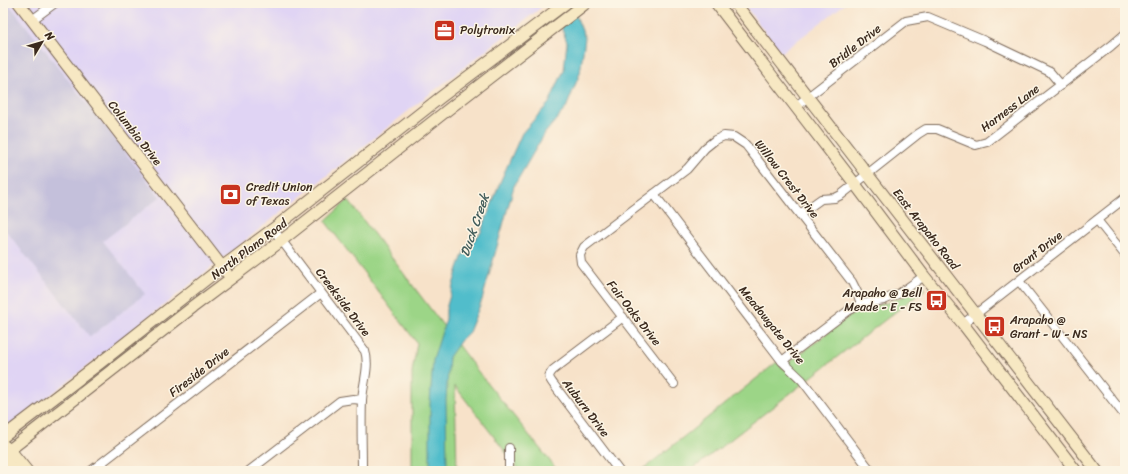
<svg xmlns="http://www.w3.org/2000/svg" width="1128" height="474" font-family="Sriracha,sans-serif">
<rect width="100%" height="100%" fill="#fcf5e5"/>
<filter id="ink" filterUnits="userSpaceOnUse"><feTurbulence type="fractalNoise" baseFrequency=".025" numOctaves="2"/><feDisplacementMap in="SourceGraphic" scale="8" xChannelSelector="R" yChannelSelector="G"/><feConvolveMatrix kernelMatrix="1 2 1 2 8 2 1 2 1" color-interpolation-filters="sRGB"/></filter>
<filter id="wash" filterUnits="userSpaceOnUse"><feTurbulence type="fractalNoise" baseFrequency=".012" numOctaves="4" result="noise"/><feDisplacementMap in="SourceGraphic" scale="16" xChannelSelector="R" yChannelSelector="G"/><feGaussianBlur stdDeviation="0.9" result="paint"/><feColorMatrix in="noise" values="0 0 0 0 0 0 0 0 0 0 0 0 0 0 0 0 0 1.4 0 .05"/><feComposite in="paint" operator="in"/></filter>
<g filter="url(#wash)">
<rect width="100%" height="100%" fill="#f7e2c9"/>
<!-- built -->
<g fill="#e0d4f4">
<path d="M 3,3 L 547,3 L 422,100 L 3,433 Z"/>
<path d="M 743,3 L 846,3 L 781,53 Z"/>
</g>
<!-- industrial -->
<path fill="#c4c0db" d="M 3,3 L 8,3 L 160,197 L 103,241 L 145,294 L 90,337 L 3,227 Z"/>
<!-- green -->
<g fill="#9cd587" stroke="#6c8052">
<path d="M 348,200 L 476,369 L 558,471 L 520,471 L 455,386 L 457,471 L 412,471 L 412,372 L 417,343 L 325,221 Z"/>
<path d="M 921,284 L 925,289 L 690,471 L 641,471 L 777,362 L 782,368 L 856,311 L 890,302 L 902,297 Z"/>
</g>
<!-- water -->
<path fill="#51bdcb" stroke="#467474" d="M 552,3 L 571,3 L 585,38 L 580,73 L 566,108 L 545,133 L 514,186 L 482,300 L 469,332 L 461,340 L 449,357 L 446,400 L 447,471 L 430,471 L 430,403 L 433,360 L 446,319 L 446,309 L 458,268 L 464,252 L 481,232 L 501,180 L 522,133 L 549,103 L 564,70 L 567,42 Z"/>
</g>
<g filter="url(#ink)">
<g fill="none" stroke-linecap="round" stroke-linejoin="round">
<defs>
<g id="street">
<path d="M 32,20 L 55,3"/>
<path d="M 795,107 L 906,21 L 928,17 L 985,41 L 1050,72 L 1061,85"/>
<path d="M 654,194 L 782,361 L 802,380 L 871,471"/>
<path d="M 800,214 L 821,199 L 835,198 L 841,195 L 918,134 L 926,129 L 937,129 L 976,145 L 987,142 L 1111,46 L 1125,34"/>
<path d="M 1097,220 L 1125,255"/>
<path d="M 273,229 L 365,351 C 370,366 363,384 362,400 C 361,423 362,447 362,471"/>
<path d="M 1019,281 L 1125,416"/>
<path d="M 963,324 L 1125,198"/>
<path d="M 782,361 L 848,311 L 861,304 L 884,300 L 893,296 L 900,293 L 924,276"/>
<path d="M 674,384 L 581,263 L 580,255 L 584,247 L 687,169 L 705,148 L 715,140 L 724,136 L 734,137 L 746,145 L 852,282 L 857,292 L 861,304"/>
<path d="M 509,448 L 509,471"/>
<path d="M 91,471 L 321,293"/>
<path d="M 249,471 L 340,401 L 353,399 L 362,400"/>
<path d="M 619,471 L 554,385 C 549,378 547,377 553,370 L 623,317"/>
</g>
<g id="secondary">
<path d="M 19,3 L 226,272"/>
<path d="M 716,3 L 855,184 L 924,276 L 963,324 L 1076,471"/>
<path d="M 735,3 L 1097,471"/>
<path d="M 3,437 L 100,363 L 222,267 L 273,229 L 441,97 L 566,3"/>
<path d="M 3,445 L 10,450 L 27,471"/>
<path d="M 3,455 L 193,307 L 281,241 L 450,108 L 586,3"/>
<path d="M 3,458 L 14,471"/>
</g>
</defs>
<!-- street casing -->
<use href="#street" stroke="#7d6a5a" stroke-width="10"/>
<!-- secondary casing -->
<use href="#secondary" stroke="#7d6a5a" stroke-width="13"/>
<!-- street -->
<use href="#street" stroke="#fff" stroke-width="8"/>
<!-- secondary -->
<use href="#secondary" stroke="#f7e8c3" stroke-width="11"/>
</g>
</g>
<!-- icons -->
<defs>
<symbol id="office-square" viewBox="-11 -11 22 22"><rect x="-9" y="-9" width="18" height="18" rx="4" fill="#c8321e" stroke="#fcf5e5"/><path d="M-6-3h4V-5.5h4V-3h4V5H-6ZM-1-4.5V-3h2v-1.5ZM-6 0V1H6V0Z" fill="#fff"/></symbol>
<symbol id="bank-square" viewBox="-11 -11 22 22"><rect x="-9" y="-9" width="18" height="18" rx="4" fill="#c8321e" stroke="#fcf5e5"/><path d="M-6-4H6V4H-6ZM0-2.3a2.3 2.3 0 1 0 0 4.6a2.3 2.3 0 1 0 0-4.6Z" fill="#fff"/></symbol>
<symbol id="bus-square" viewBox="-11 -11 22 22"><rect x="-9" y="-9" width="18" height="18" rx="4" fill="#c8321e" stroke="#fcf5e5"/><path d="M-5-6H5V4H4V6H2V4H-2V6H-4V4H-5ZM-3.5-4V0h7V-4ZM-3.5 1.2v1.5H-2V1.2ZM2 1.2v1.5H3.5V1.2Z" fill="#fff"/></symbol>
</defs>
<g fill-rule="evenodd">
<use href="#office-square" x="432" y="18" width="25" height="25"/>
<use href="#bank-square" x="218" y="182" width="25" height="25"/>
<use href="#bus-square" x="924" y="288" width="25" height="25"/>
<use href="#bus-square" x="982" y="314" width="25" height="25"/>
</g>
<g text-anchor="middle" stroke-width="3" stroke-linejoin="round" paint-order="stroke">
<!-- poi labels -->
<g font-size="12" fill="#3b2a1e" stroke="#fcf5e5" text-anchor="start">
<text x="460" y="34">Polytronix</text>
<text x="246" y="191">Credit Union<tspan x="246" dy="14">of Texas</tspan></text>
<text x="922" y="297" text-anchor="end">Arapaho @ Bell<tspan x="922" dy="14">Meade - E - FS</tspan></text>
<text x="1010" y="324">Arapaho @<tspan x="1010" dy="14">Grant - W - NS</tspan></text>
</g>
<!-- street labels -->
<g font-size="12" fill="#3b2a1e" stroke="#fcf5e5">
<text transform="translate(855 46) rotate(-38)" y="4">Bridle Drive</text>
<text transform="translate(1010 108) rotate(-37)" y="4">Harness Lane</text>
<text transform="translate(135 133) rotate(52)" y="4">Columbia Drive</text>
<text transform="translate(787 179) rotate(52)" y="4">Willow Crest Drive</text>
<text transform="translate(926 229) rotate(52)" y="4">East Arapaho Road</text>
<text transform="translate(249 249) rotate(-37)" y="4">North Plano Road</text>
<text transform="translate(1037 252) rotate(-38)" y="4">Grant Drive</text>
<text transform="translate(343 302) rotate(53)" y="4">Creekside Drive</text>
<text transform="translate(634 313) rotate(52)" y="4">Fair Oaks Drive</text>
<text transform="translate(772 325) rotate(51)" y="4">Meadowgate Drive</text>
<text transform="translate(199 372) rotate(-38)" y="4">Fireside Drive</text>
<text transform="translate(586 408) rotate(53)" y="4">Auburn Drive</text>
</g>
<!-- water labels -->
<g font-size="13" font-style="italic" fill="#435d5b" stroke="#fcf5e5">
<text transform="translate(474 225) rotate(-71)" y="5">Duck Creek</text>
</g>
</g>
<!-- margin -->
<rect width="1128" height="474" fill="none" stroke="#fcf5e5" stroke-width="16"/>
<!-- north arrow -->
<g transform="translate(42 42) rotate(52)" stroke="#fcf5e5" stroke-width="3" paint-order="stroke">
<path d="M0-3L7 15L0 10L-7 15Z" fill="#3b2a1e"/>
<text y="-6" font-size="11" font-weight="bold" text-anchor="middle" fill="#3b2a1e">N</text>
</g>
</svg>
